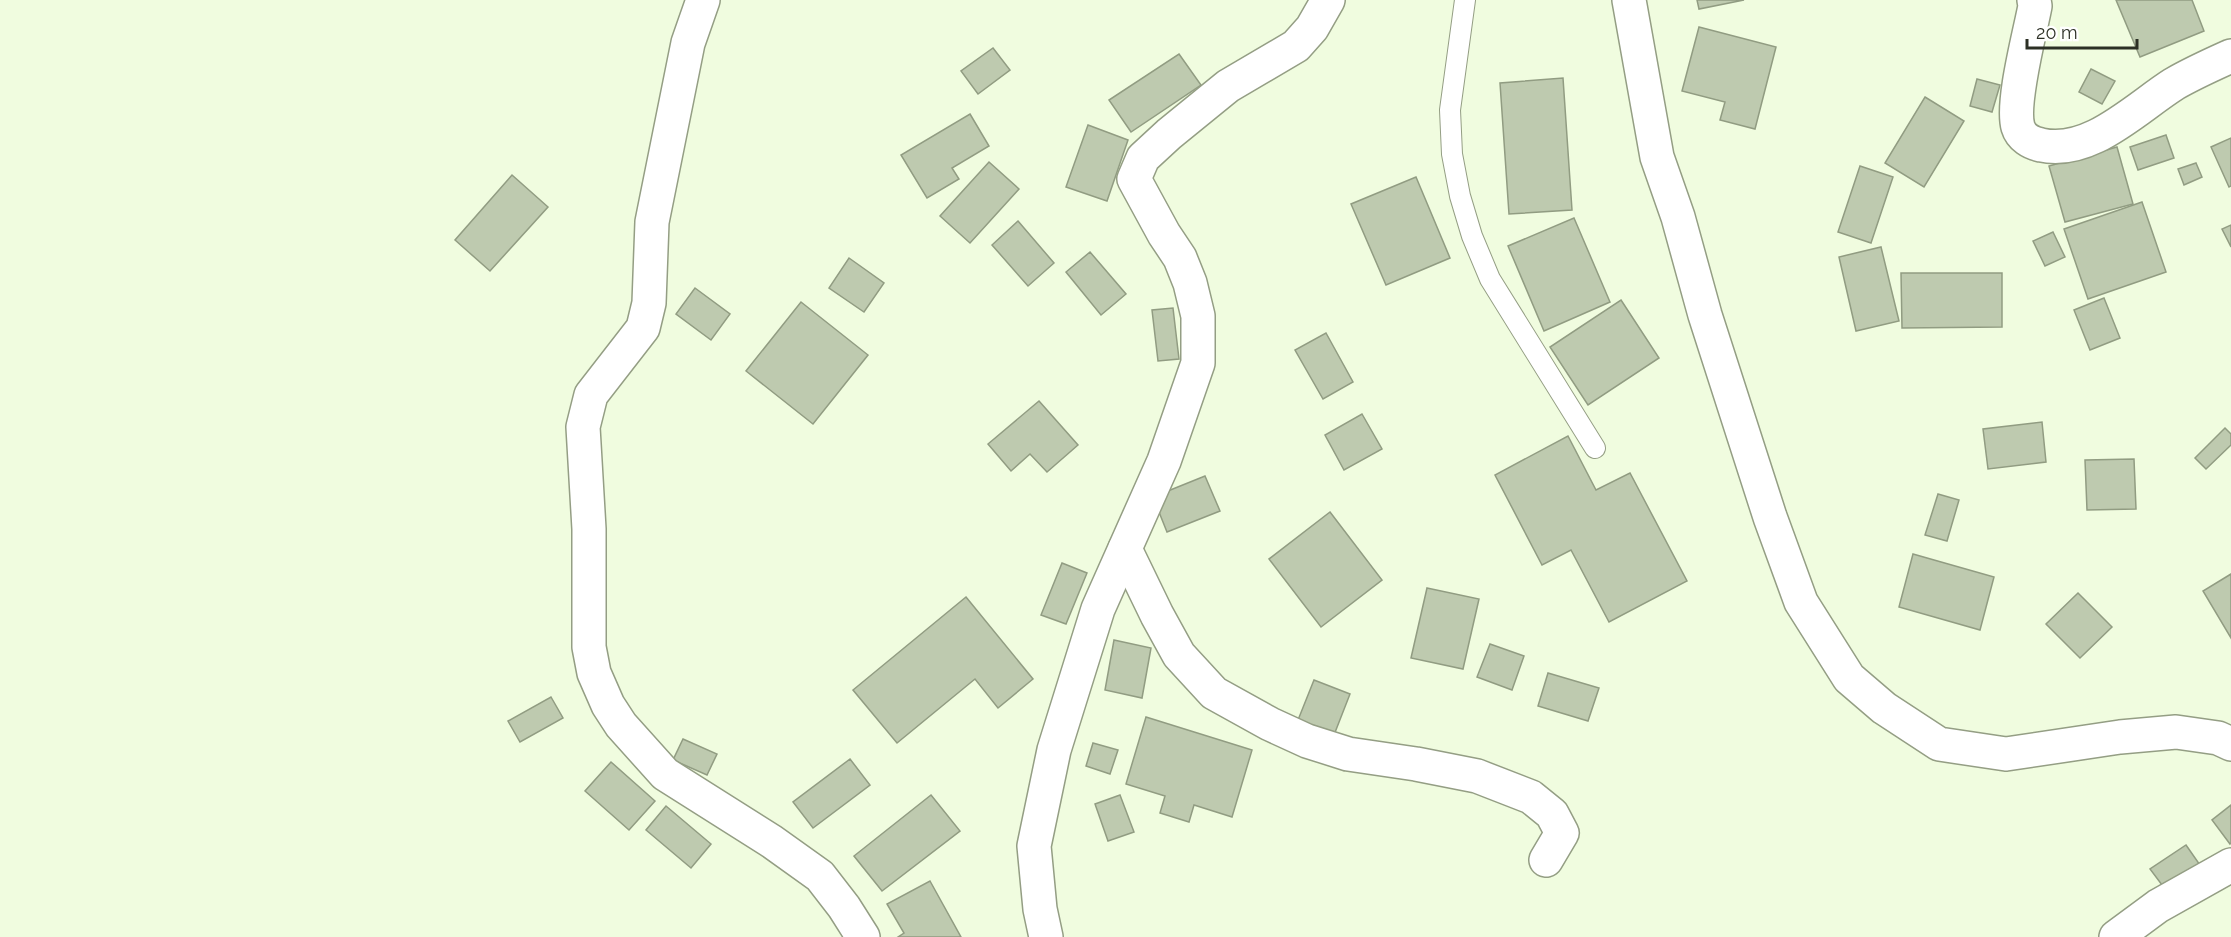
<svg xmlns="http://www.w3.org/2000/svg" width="2231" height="937" font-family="Raleway,sans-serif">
<rect width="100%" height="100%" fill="#f0fcdf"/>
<!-- building -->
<g fill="#becaaf" stroke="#919c82" stroke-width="1.5">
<path d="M 1697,0 L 1744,0 L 1699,9 Z"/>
<path d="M 2116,0 L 2192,0 L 2204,31 L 2140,57 Z"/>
<path d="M 1699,27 L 1776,47 L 1755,129 L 1720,120 L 1725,102 L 1682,91 Z"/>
<path d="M 993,48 L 1010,70 L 978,94 L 961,71 Z"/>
<path d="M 1179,54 L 1201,85 L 1131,132 L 1109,100 Z"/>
<path d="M 2091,69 L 2115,81 L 2102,104 L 2079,92 Z"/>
<path d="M 1563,78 L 1572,210 L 1509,214 L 1500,83 Z"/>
<path d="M 1977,79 L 2000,85 L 1992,112 L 1970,106 Z"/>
<path d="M 1925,97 L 1964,121 L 1924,187 L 1885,163 Z"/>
<path d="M 970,114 L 989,146 L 952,168 L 959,179 L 927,198 L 901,155 Z"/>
<path d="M 1088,125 L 1128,140 L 1107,201 L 1066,187 Z"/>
<path d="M 2166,135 L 2174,158 L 2138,170 L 2130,147 Z"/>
<path d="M 2231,138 L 2231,186 L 2229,187 L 2211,147 Z"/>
<path d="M 2117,147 L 2133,204 L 2065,222 L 2049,166 Z"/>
<path d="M 989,162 L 1019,189 L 970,243 L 940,216 Z"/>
<path d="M 2196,163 L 2202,177 L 2184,185 L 2178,169 Z"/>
<path d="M 1860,166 L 1893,177 L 1871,243 L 1838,232 Z"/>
<path d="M 512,175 L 548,207 L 490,271 L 455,240 Z"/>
<path d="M 1416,177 L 1450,258 L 1386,285 L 1351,204 Z"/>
<path d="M 2142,202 L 2166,272 L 2088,299 L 2064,229 Z"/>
<path d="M 1574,218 L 1610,302 L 1544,331 L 1508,246 Z"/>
<path d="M 1018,221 L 1054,263 L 1028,286 L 992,245 Z"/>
<path d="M 2231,225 L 2231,247 L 2222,229 Z"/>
<path d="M 2053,232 L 2065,257 L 2045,266 L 2033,241 Z"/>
<path d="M 1881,247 L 1899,321 L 1856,331 L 1839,257 Z"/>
<path d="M 1090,252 L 1126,294 L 1101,315 L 1066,272 Z"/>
<path d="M 849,258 L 884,283 L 864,312 L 829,288 Z"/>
<path d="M 1901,273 L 2002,273 L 2002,327 L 1902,328 Z"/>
<path d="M 695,288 L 730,314 L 711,340 L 676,314 Z"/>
<path d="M 2104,298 L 2120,338 L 2090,350 L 2074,310 Z"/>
<path d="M 1621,300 L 1659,358 L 1588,405 L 1550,347 Z"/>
<path d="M 801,302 L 868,355 L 813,424 L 746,371 Z"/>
<path d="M 1173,308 L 1179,359 L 1158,361 L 1152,310 Z"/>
<path d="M 1326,333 L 1353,382 L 1323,399 L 1295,350 Z"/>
<path d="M 1039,401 L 1078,445 L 1047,472 L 1030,454 L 1011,471 L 988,444 Z"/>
<path d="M 1362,414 L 1382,449 L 1344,470 L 1325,435 Z"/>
<path d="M 2042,422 L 2046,462 L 1988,469 L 1983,429 Z"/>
<path d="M 2225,428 L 2231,434 L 2231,445 L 2206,469 L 2195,458 Z"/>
<path d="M 1568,436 L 1596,490 L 1630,473 L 1687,581 L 1609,622 L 1571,550 L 1542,565 L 1495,475 Z"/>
<path d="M 2134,459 L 2136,509 L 2087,510 L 2085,460 Z"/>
<path d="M 1205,476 L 1220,511 L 1167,532 L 1153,497 Z"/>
<path d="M 1938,494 L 1959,500 L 1947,541 L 1925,535 Z"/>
<path d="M 1330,512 L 1382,580 L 1321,627 L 1269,559 Z"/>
<path d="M 1913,554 L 1994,577 L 1980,630 L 1899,607 Z"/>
<path d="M 1062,563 L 1087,573 L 1066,624 L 1041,615 Z"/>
<path d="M 2231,574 L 2231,638 L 2203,591 Z"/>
<path d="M 1427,588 L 1479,599 L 1463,669 L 1411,658 Z"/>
<path d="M 2078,593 L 2112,627 L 2080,658 L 2046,624 Z"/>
<path d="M 966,597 L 1033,679 L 998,708 L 975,679 L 897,743 L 853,690 Z"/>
<path d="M 1114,640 L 1151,648 L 1142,698 L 1105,690 Z"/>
<path d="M 1490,644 L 1524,656 L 1512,690 L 1477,677 Z"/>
<path d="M 1548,673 L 1599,688 L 1588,721 L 1538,706 Z"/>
<path d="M 1314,680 L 1350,694 L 1334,735 L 1298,720 Z"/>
<path d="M 551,697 L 563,718 L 520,742 L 508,721 Z"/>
<path d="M 1146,717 L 1252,750 L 1232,817 L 1194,805 L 1189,822 L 1160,813 L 1165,796 L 1126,784 Z"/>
<path d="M 683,739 L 717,754 L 707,775 L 673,760 Z"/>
<path d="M 1093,743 L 1118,750 L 1110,774 L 1086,766 Z"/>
<path d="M 850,759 L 870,785 L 813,828 L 793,802 Z"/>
<path d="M 611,762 L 655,801 L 629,830 L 585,791 Z"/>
<path d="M 931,795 L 960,831 L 882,891 L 854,856 Z"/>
<path d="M 1120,795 L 1134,832 L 1108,841 L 1095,804 Z"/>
<path d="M 2231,805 L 2231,843 L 2230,844 L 2212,820 Z"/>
<path d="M 666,806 L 711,844 L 691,868 L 646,830 Z"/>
<path d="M 2186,845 L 2200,865 L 2165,889 L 2150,869 Z"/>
<path d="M 930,881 L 961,937 L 898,937 L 904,933 L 887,904 Z"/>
</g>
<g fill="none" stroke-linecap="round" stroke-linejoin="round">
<defs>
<path id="lane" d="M 1465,0 L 1450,110 L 1452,154 L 1460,196 L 1472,236 L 1490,279 L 1595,448"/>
<g id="street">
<path d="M 703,0 L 688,43 L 652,222 L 649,303 L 643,328 L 591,395 L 583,427 L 589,529 L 589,647 L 594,673 L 608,705 L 621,725 L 665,774 L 771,841 L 820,876 L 844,907 L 863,937"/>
<path d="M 2034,0 L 2035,6 C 2030,33 2011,103 2018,127 C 2021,137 2031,143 2041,145 C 2090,156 2136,108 2174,84 C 2193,73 2211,65 2231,56"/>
<path d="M 1125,549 L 1157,615 L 1179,655 L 1214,693 L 1270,724 L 1307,741 L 1348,754 L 1416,764 L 1477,776 L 1531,797 L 1552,814 L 1562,833 L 1546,860"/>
<path d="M 1046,937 L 1040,909 L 1034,846 L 1054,750 L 1098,609 L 1164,461 L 1198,363 L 1198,316 L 1190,283 L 1180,258 L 1164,234 L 1134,179 L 1143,158 L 1169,134 L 1228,86 L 1296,46 L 1312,28 L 1328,0"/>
</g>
<g id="secondary">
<path d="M 1629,0 L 1657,157 L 1678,217 L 1705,315 L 1770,517 L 1801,602 L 1849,678 L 1884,708 L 1939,744 L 2006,754 L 2120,737 L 2176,732 L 2218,738 L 2231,744"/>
<path d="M 2116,937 L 2158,906 L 2231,865"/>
</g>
</defs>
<!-- lane casing -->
<use href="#lane" stroke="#949e84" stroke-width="22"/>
<!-- street casing -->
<use href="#street" stroke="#949e84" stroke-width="36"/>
<!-- secondary casing -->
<use href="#secondary" stroke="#949e84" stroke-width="36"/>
<!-- lane -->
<use href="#lane" stroke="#fff" stroke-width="20"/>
<!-- street -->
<use href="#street" stroke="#fff" stroke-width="33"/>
<!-- secondary -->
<use href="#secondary" stroke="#fff" stroke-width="33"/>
</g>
<!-- scale -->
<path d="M2027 39v9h110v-9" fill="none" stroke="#2c3025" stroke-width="3"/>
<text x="2036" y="39" font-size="18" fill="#2c3025" stroke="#ffffff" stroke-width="4.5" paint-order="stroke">20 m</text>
</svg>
